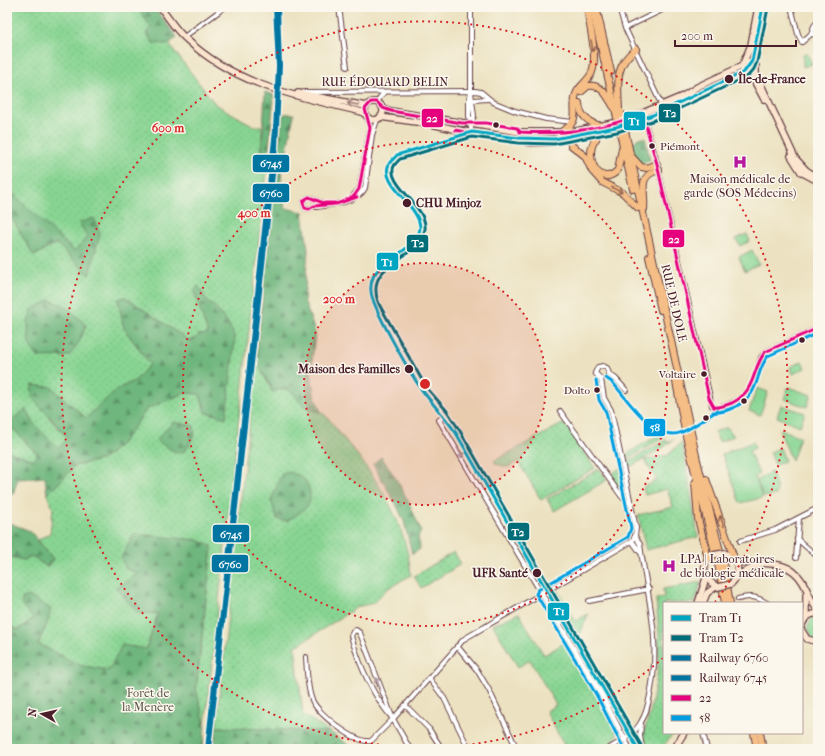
<svg xmlns="http://www.w3.org/2000/svg" width="825" height="756" font-family="'IM FELL French Canon',serif">
<defs>
<pattern id="grass-dots" width="8" height="8" patternUnits="userSpaceOnUse"><rect width="8" height="8" fill="#88d593"/><path d="M2 2h.1M6 6h.1" fill="none" stroke="#77b67f" stroke-width="1.8" stroke-linecap="round"/></pattern>
<pattern id="forest-firs" width="22" height="20" patternUnits="userSpaceOnUse"><rect width="22" height="20" fill="#6eb67d"/><path d="M5 1l3.5 6h-7zM16 11l3.5 6h-7z" fill="#5c9367"/></pattern>
</defs>
<rect width="100%" height="100%" fill="#fbf7ec"/>
<filter id="ink" filterUnits="userSpaceOnUse"><feTurbulence type="fractalNoise" baseFrequency=".025" numOctaves="2"/><feDisplacementMap in="SourceGraphic" scale="8" xChannelSelector="R" yChannelSelector="G"/><feConvolveMatrix kernelMatrix="1 2 1 2 8 2 1 2 1" color-interpolation-filters="sRGB"/></filter>
<filter id="wash" filterUnits="userSpaceOnUse"><feTurbulence type="fractalNoise" baseFrequency=".012" numOctaves="4" result="noise"/><feDisplacementMap in="SourceGraphic" scale="16" xChannelSelector="R" yChannelSelector="G"/><feGaussianBlur stdDeviation="0.9" result="paint"/><feColorMatrix in="noise" values="0 0 0 0 0 0 0 0 0 0 0 0 0 0 0 0 0 1.4 0 .05"/><feComposite in="paint" operator="in"/></filter>
<g filter="url(#wash)">
<rect width="100%" height="100%" fill="#ece2c1"/>
<!-- grass -->
<g fill="url(#grass-dots)" stroke="#697a5f" fill-rule="evenodd">
<path d="M 7,7 L 137,7 L 151,27 L 153,43 L 169,44 L 215,104 L 254,126 L 262,126 L 261,168 L 267,168 L 205,725 L 196,689 L 212,546 L 197,540 L 179,539 L 139,573 L 116,587 L 158,614 L 146,649 L 109,670 L 82,666 L 38,644 L 48,621 L 34,617 L 18,630 L 7,625 L 7,556 L 24,560 L 32,556 L 47,567 L 53,559 L 38,540 L 50,533 L 53,508 L 47,495 L 75,466 L 103,459 L 121,444 L 147,409 L 184,393 L 200,394 L 205,412 L 226,417 L 228,323 L 213,305 L 209,304 L 202,292 L 194,290 L 208,334 L 194,340 L 188,340 L 125,297 L 118,299 L 124,328 L 150,364 L 136,380 L 116,390 L 86,418 L 51,387 L 49,418 L 68,438 L 58,448 L 34,424 L 26,409 L 8,423 L 37,454 L 35,460 L 7,451 ZM 12,193 L 74,252 L 88,237 L 89,275 L 56,243 L 34,256 Z"/>
<path d="M 807,53 L 812,64 L 803,67 L 803,54 Z"/>
<path d="M 256,360 L 273,392 C 297,381 293,402 310,410 C 313,411 318,410 321,412 C 329,417 336,429 341,435 C 376,476 406,521 411,575 L 387,589 L 373,603 L 357,607 L 295,647 L 303,715 L 330,732 L 216,727 Z"/>
<path d="M 562,424 L 566,425 L 595,468 L 541,500 L 518,461 L 508,467 L 496,464 L 494,461 Z"/>
<path d="M 727,427 L 734,436 L 719,442 L 715,432 Z"/>
<path d="M 662,433 L 664,437 L 626,460 L 625,455 Z"/>
<path d="M 674,439 L 661,449 L 628,468 L 626,463 L 666,440 L 668,442 Z"/>
<path d="M 682,442 L 698,537 L 646,550 L 638,515 L 673,507 L 667,489 L 645,495 L 643,488 L 657,480 L 644,460 L 668,455 Z"/>
<path d="M 7,468 L 13,494 L 7,496 Z"/>
<path d="M 620,468 L 626,498 L 610,475 Z"/>
<path d="M 599,469 L 607,480 L 554,511 L 547,499 Z"/>
<path d="M 771,471 L 777,488 L 776,495 L 763,497 L 757,481 Z"/>
<path d="M 454,552 L 461,564 L 421,588 L 414,576 Z"/>
<path d="M 701,582 L 695,603 L 664,603 L 664,733 L 674,733 L 661,749 L 649,749 L 642,737 L 650,714 L 658,670 L 659,634 L 656,599 L 664,597 L 663,589 Z"/>
<path d="M 557,590 L 576,621 L 588,614 L 579,637 L 556,596 Z"/>
<path d="M 519,613 L 544,655 L 566,642 L 613,720 L 617,735 C 608,754 584,749 566,749 L 546,711 L 556,705 L 530,660 L 518,667 L 493,625 Z"/>
<path d="M 818,617 L 818,641 L 812,638 L 807,628 L 812,618 Z"/>
</g>
<!-- forest -->
<g fill="url(#forest-firs)" stroke="#5c6a54">
<path d="M 137,7 L 154,7 L 177,37 L 169,44 L 153,43 L 146,33 L 151,27 Z"/>
<path d="M 265,92 L 274,95 L 267,168 L 261,168 Z"/>
<path d="M 282,114 L 294,114 L 280,184 L 285,208 L 303,212 L 308,250 L 304,300 L 315,332 L 311,372 L 314,394 L 321,412 C 318,411 312,411 309,409 C 294,401 294,381 273,392 L 256,360 Z"/>
<path d="M 638,138 L 645,138 L 650,160 L 645,163 C 634,162 634,153 632,144 Z"/>
<path d="M 11,192 L 74,251 L 88,237 L 79,223 L 94,218 L 100,234 L 89,275 L 56,243 L 34,256 L 10,215 Z"/>
<path d="M 198,286 L 209,304 L 213,305 L 228,323 L 235,338 L 226,418 L 205,412 L 200,394 L 184,393 L 147,409 L 121,444 L 103,459 L 75,466 L 47,495 L 45,477 L 18,479 L 13,494 L 7,468 L 7,451 L 34,460 L 37,454 L 8,423 L 26,409 L 34,424 L 58,448 L 68,438 L 32,397 L 32,385 L 51,387 L 86,418 L 116,390 L 136,380 L 150,364 L 124,328 L 118,299 L 125,297 L 188,340 L 194,340 L 199,335 L 208,334 L 194,290 Z"/>
<path d="M 50,300 L 67,307 L 86,325 L 80,341 L 69,356 L 38,357 L 29,344 L 28,322 L 32,310 Z"/>
<path d="M 173,422 L 194,426 L 195,434 L 185,451 L 177,453 L 157,441 C 160,433 168,429 173,422 Z"/>
<path d="M 381,457 C 399,480 410,504 421,531 L 418,537 L 420,549 L 412,554 L 404,521 L 396,504 L 373,464 Z"/>
<path d="M 290,472 C 294,474 299,475 302,477 C 309,484 314,498 307,506 C 303,512 293,516 287,521 L 277,519 L 271,500 C 276,491 277,482 282,474 Z"/>
<path d="M 7,522 L 30,531 L 53,559 L 47,567 L 32,556 L 24,560 L 7,556 Z"/>
<path d="M 134,534 L 197,540 L 212,546 L 196,689 L 205,725 L 203,749 L 7,749 L 7,625 L 18,630 L 33,618 L 21,604 L 23,598 L 29,596 L 51,609 L 48,621 L 38,644 L 82,666 L 109,670 L 122,645 L 146,649 L 158,614 L 138,613 L 116,588 L 139,573 L 126,569 L 121,558 Z"/>
<path d="M 216,727 L 330,732 L 354,749 L 214,749 Z"/>
</g>
<!-- park -->
<g fill="#88d593" stroke="#697a5f">
<path d="M 747,234 L 750,241 L 740,246 L 736,239 Z"/>
<path d="M 752,250 L 759,264 L 745,271 L 739,257 Z"/>
<path d="M 802,361 L 805,368 L 793,374 L 790,367 Z"/>
<path d="M 788,387 L 811,395 L 807,407 L 784,399 Z"/>
<path d="M 757,388 L 768,392 L 760,415 L 749,411 Z"/>
<path d="M 781,405 L 805,413 L 800,426 L 777,417 Z"/>
<path d="M 781,429 L 800,437 L 792,461 L 780,432 Z"/>
<path d="M 753,442 L 755,448 L 749,451 L 759,474 L 755,476 L 762,498 L 740,503 L 722,454 Z"/>
<path d="M 780,448 L 785,461 L 775,465 L 770,452 Z"/>
</g>
</g>
<g filter="url(#ink)">
<g fill="none" stroke-linecap="round" stroke-linejoin="round">
<defs>
<g id="street">
<path d="M 243,7 L 246,7"/>
<path d="M 339,7 L 347,67"/>
<path d="M 471,7 L 471,92 L 469,101 L 469,116 L 472,134"/>
<path d="M 619,7 L 625,28 L 661,104"/>
<path d="M 791,7 L 798,34 L 802,42 L 811,34 L 818,35"/>
<path d="M 625,28 L 662,10 L 664,7"/>
<path d="M 811,34 L 814,26 L 818,21"/>
<path d="M 184,37 L 225,7"/>
<path d="M 304,92 L 475,91 L 481,92 L 493,102 L 515,111 L 546,119 L 573,122"/>
<path d="M 471,92 L 474,116 L 471,123"/>
<path d="M 473,100 L 488,99"/>
<path d="M 377,102 L 384,92"/>
<path d="M 642,112 L 655,155 L 712,406 C 717,409 721,407 727,405 C 754,394 752,382 761,357 L 765,352 L 818,328"/>
<path d="M 352,197 L 359,189 L 370,128 L 367,117"/>
<path d="M 335,203 L 323,203 L 309,197 L 304,200 L 303,203 L 305,208 L 309,209 L 314,206 L 316,207 C 331,205 359,202 365,188 L 372,135 L 377,120"/>
<path d="M 609,374 L 616,379 L 626,390"/>
<path d="M 601,379 L 595,373 L 598,367 L 603,366 L 607,368 L 609,374"/>
<path d="M 560,411 L 622,497 L 627,502 L 631,503"/>
<path d="M 797,539 L 818,557"/>
<path d="M 632,541 L 640,552"/>
<path d="M 740,541 L 775,530 L 818,508"/>
<path d="M 796,558 L 799,518"/>
<path d="M 738,599 C 750,596 756,596 767,603"/>
<path d="M 589,601 L 649,589"/>
<path d="M 457,646 L 477,670 L 489,690 L 517,749"/>
<path d="M 306,657 C 307,670 307,688 312,700 C 318,714 356,744 371,741 L 393,719 L 464,639 L 632,541 L 635,536 L 636,528 L 611,410 L 604,398 L 601,379"/>
<path d="M 429,678 L 444,698 L 469,749"/>
<path d="M 405,705 L 429,729 L 442,749"/>
<path d="M 393,719 C 372,695 360,667 351,636 L 353,632 L 356,630 L 360,633 L 393,719 L 410,749"/>
<path d="M 641,724 L 640,736 L 642,747"/>
<path d="M 703,733 L 707,749"/>
<path d="M 608,749 C 620,742 635,734 641,722 C 647,713 649,701 651,690 C 661,636 647,596 640,544 L 635,536"/>
<path d="M 630,749 L 601,694 L 439,420 L 447,415 L 450,418 L 547,584 L 606,691 L 642,749"/>
</g>
<g id="secondary">
<path d="M 160,7 C 168,17 175,29 185,38 C 236,86 296,96 362,112 L 366,115"/>
<path d="M 746,62 L 752,61 L 756,65 L 756,74 L 795,158 L 806,170 L 818,178"/>
<path d="M 755,63 L 765,7"/>
<path d="M 749,75 L 744,72 L 742,66 L 751,45 L 758,7"/>
<path d="M 751,75 L 764,99"/>
<path d="M 298,93 L 366,106"/>
<circle cx="374" cy="111" r="9"/>
<path d="M 383,108 L 391,111 L 520,132 L 572,132 L 626,120 L 683,96 L 697,87 L 742,66"/>
<path d="M 380,117 L 431,124 L 500,139 L 532,143 L 549,143 L 646,122 L 682,103 L 748,75"/>
<path d="M 791,156 L 801,172 L 818,181"/>
<path d="M 724,553 C 739,557 742,573 731,584"/>
<path d="M 711,556 C 699,567 705,581 718,587"/>
<path d="M 736,561 C 760,567 786,556 802,581 C 808,590 811,602 818,611"/>
<path d="M 737,575 L 762,564"/>
<path d="M 698,603 L 706,578"/>
<path d="M 703,603 L 707,593 L 717,586"/>
<path d="M 806,617 L 806,595"/>
<path d="M 802,625 C 804,618 810,613 818,614"/>
<path d="M 802,631 L 807,639 L 818,642"/>
<path d="M 674,749 L 684,733"/>
</g>
<g id="primary">
<path d="M 592,7 L 616,113"/>
<path d="M 596,7 L 611,72"/>
<path d="M 581,92 L 588,86 C 602,84 607,96 613,106"/>
<path d="M 579,103 C 580,117 589,123 602,126"/>
<path d="M 619,109 C 618,84 614,65 636,49"/>
<path d="M 559,133 C 584,119 570,113 576,94 C 579,85 589,81 592,72 C 598,57 589,24 587,7"/>
<path d="M 626,135 L 697,460 L 723,563 L 730,603"/>
<path d="M 621,137 L 633,189"/>
<path d="M 596,139 C 582,156 600,190 618,170 L 622,148"/>
<path d="M 571,145 L 585,156 L 592,171 L 602,182 L 623,193 L 638,208"/>
<path d="M 632,157 L 641,167 L 647,168 L 657,164"/>
<path d="M 644,209 C 646,191 636,176 659,170"/>
<path d="M 649,257 L 661,310"/>
<path d="M 675,376 L 686,436 L 718,564 L 725,603"/>
<path d="M 706,479 L 734,558"/>
<path d="M 695,483 L 698,519 L 708,558"/>
<path d="M 754,733 L 757,749"/>
<path d="M 760,733 L 763,749"/>
</g>
</defs>
<!-- street casing -->
<use href="#street" stroke="#623c42" stroke-width="6"/>
<!-- secondary casing -->
<use href="#secondary" stroke="#623c42" stroke-width="8"/>
<!-- primary casing -->
<use href="#primary" stroke="#623c42" stroke-width="8"/>
<!-- street -->
<use href="#street" stroke="#fff" stroke-width="4"/>
<!-- secondary -->
<use href="#secondary" stroke="#fbe5cf" stroke-width="5.5"/>
<!-- primary -->
<use href="#primary" stroke="#f5be86" stroke-width="6"/>
<defs>
<g id="secondary-bridge">
<path d="M 713,555 L 724,553"/>
<path d="M 718,587 L 731,584"/>
</g>
<g id="primary-bridge">
<path d="M 621,112 L 626,135"/>
<path d="M 616,113 L 621,137"/>
</g>
</defs>
<!-- secondary-bridge casing -->
<use href="#secondary-bridge" stroke="#623c42" stroke-width="8" stroke-linecap="butt"/>
<!-- primary-bridge casing -->
<use href="#primary-bridge" stroke="#623c42" stroke-width="8" stroke-linecap="butt"/>
<!-- secondary-bridge -->
<use href="#secondary-bridge" stroke="#fbe5cf" stroke-width="5.5"/>
<!-- primary-bridge -->
<use href="#primary-bridge" stroke="#f5be86" stroke-width="6"/>
<defs>
<g id="bus-1">
<path d="M 455,130 L 500,139 L 536,143"/>
<path d="M 346,200 L 354,196 L 359,189 L 370,128 L 365,109 L 371,102 L 377,102 L 383,108 L 391,111 L 462,123 L 486,123 L 517,128 L 520,132 C 556,134 591,132 625,120 C 631,118 636,114 642,112 L 657,164 L 709,398 L 714,407"/>
<path d="M 335,203 L 323,203 L 309,197 L 304,200 L 303,203 L 305,208 L 309,209 L 314,206 L 336,204 L 357,197"/>
<path d="M 714,407 C 721,408 726,405 732,403 C 757,390 751,370 765,352 L 818,328"/>
</g>
<g id="bus-2">
<path d="M 606,378 L 613,383 C 628,400 656,444 682,432 C 694,427 705,418 717,411"/>
<path d="M 596,380 L 599,400 L 606,412 L 631,528 L 628,537 L 538,590 L 536,594 L 597,696 L 624,749"/>
<path d="M 713,412 C 721,413 728,410 735,407 C 763,392 753,375 768,356 L 818,333"/>
</g>
</defs>
<!-- bus-1 casing -->
<use href="#bus-1" stroke="#fbf7ec" stroke-width="6"/>
<!-- bus-2 casing -->
<use href="#bus-2" stroke="#fbf7ec" stroke-width="6"/>
<!-- bus-1 -->
<use href="#bus-1" stroke="#e5007d" stroke-width="3"/>
<!-- bus-2 -->
<use href="#bus-2" stroke="#009ee0" stroke-width="3"/>
<defs>
<path id="rail-1" d="M 209,749 L 276,148 L 280,66 L 278,7"/>
<path id="rail-2" d="M 207,749 L 275,130 L 278,66 L 275,7"/>
</defs>
<!-- rail-1 casing -->
<use href="#rail-1" stroke="#fbf7ec" stroke-width="7"/>
<!-- rail-2 casing -->
<use href="#rail-2" stroke="#fbf7ec" stroke-width="7"/>
<!-- rail-1 -->
<use href="#rail-1" stroke="#0075a1" stroke-width="4"/>
<!-- rail-2 -->
<use href="#rail-2" stroke="#0075a1" stroke-width="4"/>
<defs>
<path id="tram-1" d="M 638,749 L 456,433 C 446,418 433,405 422,390 C 412,376 371,306 371,291 C 370,282 374,273 381,267 C 392,256 420,245 420,227 C 419,205 379,184 389,164 C 390,161 395,158 397,155 L 472,132 L 519,138 L 554,139 L 616,127 L 653,115 L 744,72 L 752,61 L 763,7"/>
<path id="tram-2" d="M 642,747 L 460,431 L 447,411 L 426,387 L 380,306 C 378,302 376,296 376,291 C 374,261 420,258 425,229 C 428,207 385,183 394,166 C 395,164 398,161 400,159 L 472,137 L 518,143 L 554,144 L 617,132 L 655,120 L 748,76 L 754,69 L 757,62 L 768,8"/>
</defs>
<!-- tram-1 casing -->
<use href="#tram-1" stroke="#fbf7ec" stroke-width="6"/>
<!-- tram-2 casing -->
<use href="#tram-2" stroke="#fbf7ec" stroke-width="6"/>
<!-- tram-1 -->
<use href="#tram-1" stroke="#00a5c2" stroke-width="3"/>
<!-- tram-2 -->
<use href="#tram-2" stroke="#006d78" stroke-width="3"/>
</g>
<!-- one-way arrows -->
<defs><path id="oneway-shaft" d="M-6 0H5M1.5-3L5.5 0L1.5 3" fill="none" stroke-width="1.6" stroke-linecap="round" stroke-linejoin="round"/></defs>
<g stroke="#976754">
<use href="#oneway-shaft" transform="translate(592 46) rotate(82)"/>
<use href="#oneway-shaft" transform="translate(617 190) rotate(26)"/>
<use href="#oneway-shaft" transform="translate(722 521) rotate(-111)"/>
</g>
<use stroke="#a2827d" href="#oneway-shaft" transform="translate(353 104) rotate(-169)"/>
<g stroke="#ae9aa0">
<use href="#oneway-shaft" transform="translate(460 453) rotate(60)"/>
<use href="#oneway-shaft" transform="translate(378 683) rotate(-112)"/>
</g>
</g>
<!-- distance rings -->
<circle cx="425" cy="384" r="121" fill="#d62828" fill-opacity=".12"/>
<g fill="none" stroke="#d62828" stroke-width="2" stroke-dasharray="2 4">
<circle cx="425" cy="384" r="121"/>
<circle cx="425" cy="384" r="242"/>
<path d="M663 658A363 363 0 1 1 715 602"/>
</g>
<!-- icons -->
<defs>
<symbol id="hospital-bare" viewBox="-9 -9 18 18"><path d="M-5-5h3v3.5h4V-5h3V5h-3V1.5h-4V5h-3Z" fill="#b5179e" stroke="#fbf7ec" stroke-width="2.5" paint-order="stroke"/></symbol>
</defs>
<g fill-rule="evenodd">
<use href="#hospital-bare" x="730" y="152" width="20" height="20"/>
<use href="#hospital-bare" x="659" y="556" width="20" height="20"/>
</g>
<!-- markers -->
<g fill="#4a1f2b" stroke="#fbf7ec" stroke-width="1.5">
<circle cx="729" cy="79" r="5"/>
<circle cx="496" cy="125" r="3.5"/>
<circle cx="652" cy="146" r="3.5"/>
<circle cx="407" cy="203" r="5"/>
<circle cx="802" cy="340" r="3.5"/>
<circle cx="409" cy="369" r="5"/>
<circle cx="704" cy="374" r="3.5"/>
<circle cx="597" cy="390" r="3.5"/>
<circle cx="744" cy="401" r="3.5"/>
<circle cx="706" cy="418" r="3.5"/>
<circle cx="537" cy="573" r="5"/>
</g>
<g text-anchor="middle" stroke-width="3" stroke-linejoin="round" paint-order="stroke">
<!-- bus labels -->
<g font-size="11" fill="#4a1f2b" stroke="#fbf7ec" text-anchor="end">
<text x="660" y="150" text-anchor="start">Piémont</text>
<text x="696" y="378">Voltaire</text>
<text x="590" y="394">Dolto</text>
</g>
<!-- stop labels -->
<g font-size="12" font-weight="bold" fill="#4a1f2b" stroke="#fbf7ec" text-anchor="start">
<text x="738" y="83">Île-de-France</text>
<text x="416" y="207">CHU Minjoz</text>
<text x="400" y="373" text-anchor="end">Maison des Familles</text>
<text x="528" y="577" text-anchor="end">UFR Santé</text>
</g>
<!-- street labels -->
<g font-size="12" fill="#4a1f2b" stroke="#fbf7ec">
<text x="385" y="86">RUE ÉDOUARD BELIN</text>
<text transform="translate(674 303) rotate(77)" y="4">RUE DE DOLE</text>
</g>
<!-- poi labels -->
<g font-size="12" fill="#4a1f2b" stroke="#fbf7ec">
<text x="740" y="183">Maison médicale de<tspan x="740" dy="14">garde (SOS Médecins)</tspan></text>
<text x="680" y="563" text-anchor="start">LPA | Laboratoires<tspan x="680" dy="14">de biologie médicale</tspan></text>
</g>
<!-- park labels -->
<g font-size="12" fill="#5d564a" stroke="#fbf7ec">
<text x="148" y="697">Forêt de<tspan x="148" dy="14">la Menère</tspan></text>
</g>
</g>
<circle cx="425" cy="384" r="6" fill="#d62828" stroke="#fbf7ec" stroke-width="2"/>
<g font-size="12" text-anchor="middle" font-weight="bold" fill="#d62828" stroke="#fbf7ec" stroke-width="3" stroke-linejoin="round" paint-order="stroke">
<text x="168" y="132">600 m</text>
<text x="254" y="217">400 m</text>
<text x="339" y="303">200 m</text>
</g>
<g stroke="#fbf7ec" stroke-width="1.5">
<rect x="658" y="103" width="23" height="20" rx="4" fill="#006d78"/>
<rect x="421" y="108" width="23" height="20" rx="4" fill="#e5007d"/>
<rect x="623" y="111" width="23" height="20" rx="4" fill="#00a5c2"/>
<rect x="252" y="154" width="38" height="19" rx="4" fill="#0075a1"/>
<rect x="252" y="183" width="38" height="20" rx="4" fill="#0075a1"/>
<rect x="662" y="229" width="23" height="19" rx="4" fill="#e5007d"/>
<rect x="406" y="234" width="23" height="19" rx="4" fill="#006d78"/>
<rect x="376" y="252" width="23" height="19" rx="4" fill="#00a5c2"/>
<rect x="643" y="418" width="23" height="19" rx="4" fill="#009ee0"/>
<rect x="507" y="522" width="23" height="19" rx="4" fill="#006d78"/>
<rect x="212" y="524" width="38" height="19" rx="4" fill="#0075a1"/>
<rect x="211" y="554" width="38" height="19" rx="4" fill="#0075a1"/>
<rect x="547" y="602" width="23" height="19" rx="4" fill="#00a5c2"/>
</g>
<g font-size="11" text-anchor="middle" font-weight="bold" fill="#fff">
<text x="670" y="117">T2</text>
<text x="432" y="122">22</text>
<text x="634" y="125">T1</text>
<text x="271" y="167">6745</text>
<text x="271" y="197">6760</text>
<text x="674" y="243">22</text>
<text x="418" y="247">T2</text>
<text x="387" y="266">T1</text>
<text x="655" y="431">58</text>
<text x="518" y="536">T2</text>
<text x="231" y="538">6745</text>
<text x="230" y="568">6760</text>
<text x="559" y="615">T1</text>
</g>
<!-- margin -->
<rect width="825" height="756" fill="none" stroke="#fbf7ec" stroke-width="24"/>
<!-- legend -->
<rect x="663" y="602" width="140" height="132" fill="#fbf7ec" stroke="#b4a19f"/>
<rect x="671" y="615" width="20" height="6" fill="#00a5c2" stroke="#b4a19f"/>
<text x="699" y="622" font-size="12" fill="#4a1f2b">Tram T1</text>
<rect x="671" y="635" width="20" height="6" fill="#006d78" stroke="#b4a19f"/>
<text x="699" y="642" font-size="12" fill="#4a1f2b">Tram T2</text>
<rect x="671" y="655" width="20" height="6" fill="#0075a1" stroke="#b4a19f"/>
<text x="699" y="662" font-size="12" fill="#4a1f2b">Railway 6760</text>
<rect x="671" y="675" width="20" height="6" fill="#0075a1" stroke="#b4a19f"/>
<text x="699" y="682" font-size="12" fill="#4a1f2b">Railway 6745</text>
<rect x="671" y="695" width="20" height="6" fill="#e5007d" stroke="#b4a19f"/>
<text x="699" y="702" font-size="12" fill="#4a1f2b">22</text>
<rect x="671" y="715" width="20" height="6" fill="#009ee0" stroke="#b4a19f"/>
<text x="699" y="722" font-size="12" fill="#4a1f2b">58</text>
<!-- north arrow -->
<g transform="translate(42 714) rotate(278)" stroke="#fbf7ec" stroke-width="3" paint-order="stroke">
<path d="M0-3L7 15L0 10L-7 15Z" fill="#4a1f2b"/>
<text y="-6" font-size="11" font-weight="bold" text-anchor="middle" fill="#4a1f2b">N</text>
</g>
<!-- scale -->
<path d="M675 40v6h121v-6" fill="none" stroke="#4a1f2b" stroke-width="2"/>
<text x="681" y="40" font-size="12" fill="#4a1f2b" stroke="#fbf7ec" stroke-width="3" paint-order="stroke">200 m</text>
</svg>
